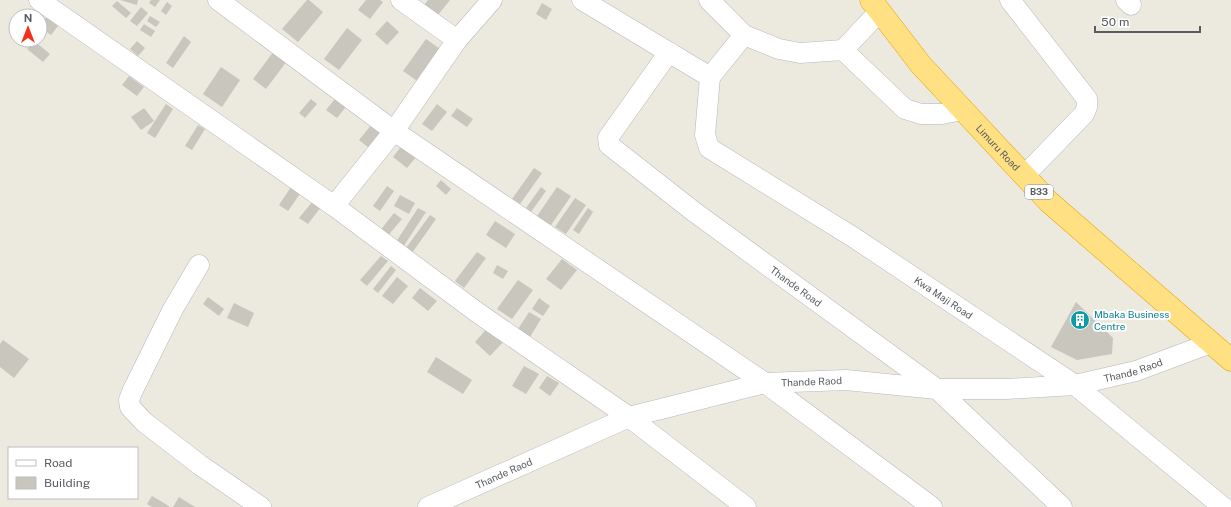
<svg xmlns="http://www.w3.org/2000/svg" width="1231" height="507" font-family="'Public Sans',sans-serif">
<rect width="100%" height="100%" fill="#ece9df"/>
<!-- building -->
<g fill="#c9c6be">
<path d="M 120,0 L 138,0 L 137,5 Z"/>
<path d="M 151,0 L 160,0 L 155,7 L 149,3 Z"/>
<path d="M 307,0 L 309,0 L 323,12 L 298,42 L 282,29 Z"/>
<path d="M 366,0 L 380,0 L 383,2 L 370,19 L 358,10 Z"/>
<path d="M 428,0 L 450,0 L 438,15 L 424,5 Z"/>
<path d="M 117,1 L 131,13 L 126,18 L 112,6 Z"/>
<path d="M 167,2 L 172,6 L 166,15 L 161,11 Z"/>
<path d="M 542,3 L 552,9 L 546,20 L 536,14 Z"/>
<path d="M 141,7 L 148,13 L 137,26 L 130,21 Z"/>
<path d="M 49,13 L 61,22 L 51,35 L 40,27 Z"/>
<path d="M 150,16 L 160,22 L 156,27 L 147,21 Z"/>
<path d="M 387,21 L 399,32 L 387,45 L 375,34 Z"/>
<path d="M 144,24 L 155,31 L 151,37 L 140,30 Z"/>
<path d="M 347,28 L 362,40 L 339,70 L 324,59 Z"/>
<path d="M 184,36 L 191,42 L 173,68 L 166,63 Z"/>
<path d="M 426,39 L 443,51 L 420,83 L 403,71 Z"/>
<path d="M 34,41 L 50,54 L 43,62 L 27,49 Z"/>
<path d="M 137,41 L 145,48 L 138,56 L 130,49 Z"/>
<path d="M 274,51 L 287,61 L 266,89 L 253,79 Z"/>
<path d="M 221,67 L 240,80 L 222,107 L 203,94 Z"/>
<path d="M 129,76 L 144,87 L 137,96 L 122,85 Z"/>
<path d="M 338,95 L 349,103 L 337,118 L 326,110 Z"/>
<path d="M 311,99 L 317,104 L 305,118 L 299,113 Z"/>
<path d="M 166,104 L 173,109 L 155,138 L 147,133 Z"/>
<path d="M 437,104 L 447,112 L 432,131 L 422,124 Z"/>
<path d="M 144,108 L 154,121 L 141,130 L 131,117 Z"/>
<path d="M 457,108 L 473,119 L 467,127 L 451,116 Z"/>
<path d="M 372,124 L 386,134 L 373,151 L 359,140 Z"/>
<path d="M 198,125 L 205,129 L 192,150 L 185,146 Z"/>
<path d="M 402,145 L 417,156 L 407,168 L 393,157 Z"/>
<path d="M 534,168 L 542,173 L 520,204 L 512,199 Z"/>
<path d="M 441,180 L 451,189 L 446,195 L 436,186 Z"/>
<path d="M 293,184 L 302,191 L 288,211 L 279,205 Z"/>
<path d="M 387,186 L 394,191 L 380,211 L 373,206 Z"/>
<path d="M 541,187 L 546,191 L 531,212 L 526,208 Z"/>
<path d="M 557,187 L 571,196 L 549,228 L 535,219 Z"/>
<path d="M 400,195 L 415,203 L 409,214 L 394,206 Z"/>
<path d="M 575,198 L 586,205 L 566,234 L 555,227 Z"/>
<path d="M 313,201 L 321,207 L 308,224 L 299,218 Z"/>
<path d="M 418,208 L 426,212 L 403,247 L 396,242 Z"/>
<path d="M 588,208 L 593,212 L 579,234 L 573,230 Z"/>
<path d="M 394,213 L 402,219 L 386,238 L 379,232 Z"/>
<path d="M 430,215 L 436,219 L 412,253 L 406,248 Z"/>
<path d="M 495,221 L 515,234 L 506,248 L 486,235 Z"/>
<path d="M 477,252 L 486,258 L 464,288 L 455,281 Z"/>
<path d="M 381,256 L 388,261 L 367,286 L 360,280 Z"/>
<path d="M 562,259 L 577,270 L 561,290 L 546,279 Z"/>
<path d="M 497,265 L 508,271 L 503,279 L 493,273 Z"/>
<path d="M 391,266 L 396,270 L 378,293 L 373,289 Z"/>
<path d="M 397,277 L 408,286 L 393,304 L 382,296 Z"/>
<path d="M 518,280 L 533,290 L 512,319 L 497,309 Z"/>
<path d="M 420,288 L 437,301 L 428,311 L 412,298 Z"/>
<path d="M 208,297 L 224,309 L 219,316 L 203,304 Z"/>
<path d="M 539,298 L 550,306 L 543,316 L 532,309 Z"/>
<path d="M 1076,302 L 1113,338 L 1112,354 L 1077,360 L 1051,347 Z"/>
<path d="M 234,303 L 254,313 L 248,327 L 227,318 Z"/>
<path d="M 529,312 L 541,319 L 530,337 L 518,329 Z"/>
<path d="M 490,325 L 506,339 L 490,356 L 475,342 Z"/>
<path d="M 3,340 L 29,359 L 14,378 L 0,367 L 0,344 Z"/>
<path d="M 436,357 L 472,380 L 463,394 L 427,372 Z"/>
<path d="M 524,366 L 539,374 L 526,394 L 512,386 Z"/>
<path d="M 547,376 L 559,383 L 550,396 L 539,388 Z"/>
<path d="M 152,496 L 169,506 L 169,507 L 152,507 L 147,504 Z"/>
<path d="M 179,497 L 195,507 L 173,507 Z"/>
</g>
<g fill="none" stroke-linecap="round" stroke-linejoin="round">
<defs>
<g id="minor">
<path d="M 39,0 L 334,206 L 478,313 L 629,417 L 746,507"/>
<path d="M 218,0 L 394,131 L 765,383 L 932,507"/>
<path d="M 401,0 L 457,40"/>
<path d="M 582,0 L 710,77"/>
<path d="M 709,0 L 744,35 L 779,49 L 800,53 L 843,50 L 905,109 L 921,114 L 942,114 L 962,110"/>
<path d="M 1010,0 L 1087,99 L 1087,107 L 1084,114 L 1024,176"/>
<path d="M 1126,0 L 1131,5"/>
<path d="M 843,50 L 879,12"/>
<path id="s1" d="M 669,52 L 608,138 L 609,145 L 693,211 L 937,389 L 1062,507"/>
<path id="s2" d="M 710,77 L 705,135 L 709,148 L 853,237 L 1075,385 L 1223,507"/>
<path d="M 710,77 L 744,35"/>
<path d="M 334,206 L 394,131 L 457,40 L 492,0"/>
<path d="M 199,265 L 173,309 L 132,392 L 129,400 L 130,407 L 144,422 L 200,465 L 261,507"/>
<path id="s3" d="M 428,507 L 629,417 L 765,383 L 846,380 L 937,389 L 1007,389 L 1075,385 L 1136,371 L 1211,343"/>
</g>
<g id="highway">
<path id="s4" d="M 871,0 L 921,65 L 1049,202 L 1231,360"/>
</g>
</defs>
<!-- minor casing -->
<use href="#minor" stroke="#b5b8bd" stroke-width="21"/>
<!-- highway casing -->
<use href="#highway" stroke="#eba300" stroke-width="23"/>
<!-- minor -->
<use href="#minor" stroke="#fff" stroke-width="20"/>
<!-- highway -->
<use href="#highway" stroke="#ffe083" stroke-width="22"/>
</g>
<!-- icons -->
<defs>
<symbol id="building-disc" viewBox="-11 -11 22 22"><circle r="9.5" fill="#0f9aa8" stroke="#fff"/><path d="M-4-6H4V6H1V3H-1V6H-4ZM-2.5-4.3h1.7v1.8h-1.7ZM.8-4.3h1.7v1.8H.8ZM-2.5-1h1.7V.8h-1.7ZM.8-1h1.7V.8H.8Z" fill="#fff"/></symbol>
</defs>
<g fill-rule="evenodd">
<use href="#building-disc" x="1069" y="309" width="22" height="22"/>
</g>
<g text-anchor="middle" stroke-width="4" stroke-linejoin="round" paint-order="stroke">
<!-- shield labels -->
<rect fill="#fff" stroke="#8a8d90" stroke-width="1" x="1025" y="185" width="28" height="14" rx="3"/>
<g font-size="9" font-weight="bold" fill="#585c61">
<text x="1039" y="195">B33</text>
</g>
<!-- street labels -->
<g font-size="10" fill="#585c61" stroke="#fff">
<text dy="4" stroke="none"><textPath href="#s4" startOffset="195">Limuru Road</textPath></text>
<text dy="4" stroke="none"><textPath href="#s1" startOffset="347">Thande Road</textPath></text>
<text dy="4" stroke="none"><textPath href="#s2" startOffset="350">Kwa Maji Road</textPath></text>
<text dy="4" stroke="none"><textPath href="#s3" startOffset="731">Thande Raod</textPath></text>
<text dy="4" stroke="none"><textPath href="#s3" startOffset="407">Thande Raod</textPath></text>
<text dy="4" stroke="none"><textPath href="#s3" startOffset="83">Thande Raod</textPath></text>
</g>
<!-- culture labels -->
<g font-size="10" fill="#0d838f" stroke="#fff" text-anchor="start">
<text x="1094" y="318">Mbaka Business<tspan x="1094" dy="12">Centre</tspan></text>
</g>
</g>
<!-- legend -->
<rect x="8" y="447" width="130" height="52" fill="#ffffff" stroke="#bcbec0"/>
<rect x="16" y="460" width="20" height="6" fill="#ffffff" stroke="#bcbec0"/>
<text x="44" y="467" font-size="12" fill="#585c61">Road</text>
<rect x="16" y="477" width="20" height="12" fill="#c9c6be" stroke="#bcbec0"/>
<text x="44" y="487" font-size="12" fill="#585c61">Building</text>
<!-- north arrow -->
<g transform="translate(28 28)"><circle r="19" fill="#ffffff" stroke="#bcbec0"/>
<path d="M0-3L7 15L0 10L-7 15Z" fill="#f3301e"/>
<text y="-6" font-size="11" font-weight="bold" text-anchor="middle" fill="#585c61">N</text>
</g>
<!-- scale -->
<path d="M1095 26v6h105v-6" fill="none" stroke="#585c61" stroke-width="2"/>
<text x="1101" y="26" font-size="12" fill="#585c61" stroke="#ffffff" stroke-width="3" paint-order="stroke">50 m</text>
</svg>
